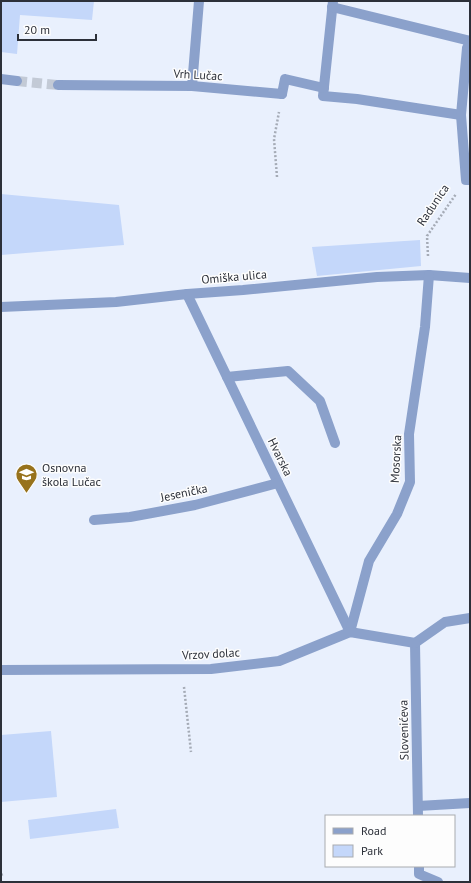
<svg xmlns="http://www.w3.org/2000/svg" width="471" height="883" font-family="'PT Sans',sans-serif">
<rect width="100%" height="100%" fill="#e9f0fd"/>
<!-- green -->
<g fill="#c4d7fa">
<path d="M 1,1 L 94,1 L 92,20 L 20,15 L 17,54 L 1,52 Z"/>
<path d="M 1,194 L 119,205 L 124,245 L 1,255 Z"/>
<path d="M 420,240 L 421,266 L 317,276 L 312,247 Z"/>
<path d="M 51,731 L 57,797 L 1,802 L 1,735 Z"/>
<path d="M 116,809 L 119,828 L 30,839 L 28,820 Z"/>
</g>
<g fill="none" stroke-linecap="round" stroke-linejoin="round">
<!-- minor-tunnel -->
<path stroke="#c3cad6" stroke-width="10" stroke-dasharray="10 5" stroke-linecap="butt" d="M 17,81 L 58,85"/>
<!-- path -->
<g stroke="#a5abb6" stroke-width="2.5" stroke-dasharray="2 2" stroke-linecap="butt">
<path d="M 277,177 L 274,139 L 279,112"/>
<path d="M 428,256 L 427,236 L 456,194"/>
<path d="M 184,687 L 191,752"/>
<path d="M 1,875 L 3,874"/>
</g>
<!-- service -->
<g stroke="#8ba1cb" stroke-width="10">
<path d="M 192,86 L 199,1"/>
<path d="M 227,377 L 288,371 L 320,401 L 335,443"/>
<path d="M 418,806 L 470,803"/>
</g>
<!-- pedestrian -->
<g stroke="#8ba1cb" stroke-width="10">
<path d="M 333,1 L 323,96 L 357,99 L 461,115"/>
<path d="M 332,7 L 470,41"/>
<path d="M 470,42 L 467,48 L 461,115 L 466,180 L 470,180"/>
<path d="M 282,94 L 285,79 L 324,88"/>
</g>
<!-- minor -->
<g stroke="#8ba1cb" stroke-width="10">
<path d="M 1,79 L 17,81"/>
<path d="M 58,85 L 192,86 L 282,94"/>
<path d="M 187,294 L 350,632"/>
<path d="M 1,307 L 116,302 L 187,294 L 243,290 L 377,277 L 429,275 L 470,278"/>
<path d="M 94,520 L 130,517 L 195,505 L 278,483"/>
<path d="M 350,632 L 369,561 L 397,514 L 410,482 L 409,434 L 425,327 L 429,275"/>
<path d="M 415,643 L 418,816"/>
<path d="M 415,643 L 445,622 L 470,618"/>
<path d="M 1,670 L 211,669 L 279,661 L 350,632 L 415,643"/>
<path d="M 419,866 L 419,874 L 438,882"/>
</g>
</g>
<!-- icons -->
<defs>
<symbol id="school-pin" viewBox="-11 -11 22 30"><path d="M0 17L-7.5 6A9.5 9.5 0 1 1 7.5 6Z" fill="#97721c" stroke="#fdfdfd"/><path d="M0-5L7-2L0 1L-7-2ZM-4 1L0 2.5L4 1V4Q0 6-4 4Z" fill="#fff"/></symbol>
</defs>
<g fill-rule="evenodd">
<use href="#school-pin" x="14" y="462" width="25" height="34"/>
</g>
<g text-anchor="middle" stroke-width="3" stroke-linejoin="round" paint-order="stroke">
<!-- street labels -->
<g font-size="12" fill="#2c3039" stroke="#fdfdfd">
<text transform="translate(198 75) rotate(3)" y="4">Vrh Lučac</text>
<text transform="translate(433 205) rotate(-56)" y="4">Radunica</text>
<text transform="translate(234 277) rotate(-5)" y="4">Omiška ulica</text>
<text transform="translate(280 457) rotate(64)" y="4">Hvarska</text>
<text transform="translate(396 459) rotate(-87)" y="4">Mosorska</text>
<text transform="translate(184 493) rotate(-12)" y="4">Jesenička</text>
<text transform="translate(211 654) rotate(-3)" y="4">Vrzov dolac</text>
<text transform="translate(404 730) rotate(-91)" y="4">Slovenićeva</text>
</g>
<!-- poi labels -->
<g font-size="12" fill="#2c3039" stroke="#fdfdfd" text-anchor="start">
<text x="42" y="472">Osnovna<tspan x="42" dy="14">škola Lučac</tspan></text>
</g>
</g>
<!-- border -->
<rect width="471" height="883" fill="none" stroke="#2c3039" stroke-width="4"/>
<!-- legend -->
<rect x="325" y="815" width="130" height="52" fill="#fdfdfd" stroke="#a9abaf"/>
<rect x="333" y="828" width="20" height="6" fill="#8ba1cb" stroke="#a9abaf"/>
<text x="361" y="835" font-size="12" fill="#2c3039">Road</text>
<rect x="333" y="845" width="20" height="12" fill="#c4d7fa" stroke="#a9abaf"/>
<text x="361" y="855" font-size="12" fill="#2c3039">Park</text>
<!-- scale -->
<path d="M18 34v6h78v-6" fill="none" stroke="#2c3039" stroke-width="2"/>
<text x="24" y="34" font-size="12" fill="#2c3039" stroke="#fdfdfd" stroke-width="3" paint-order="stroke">20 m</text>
</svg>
